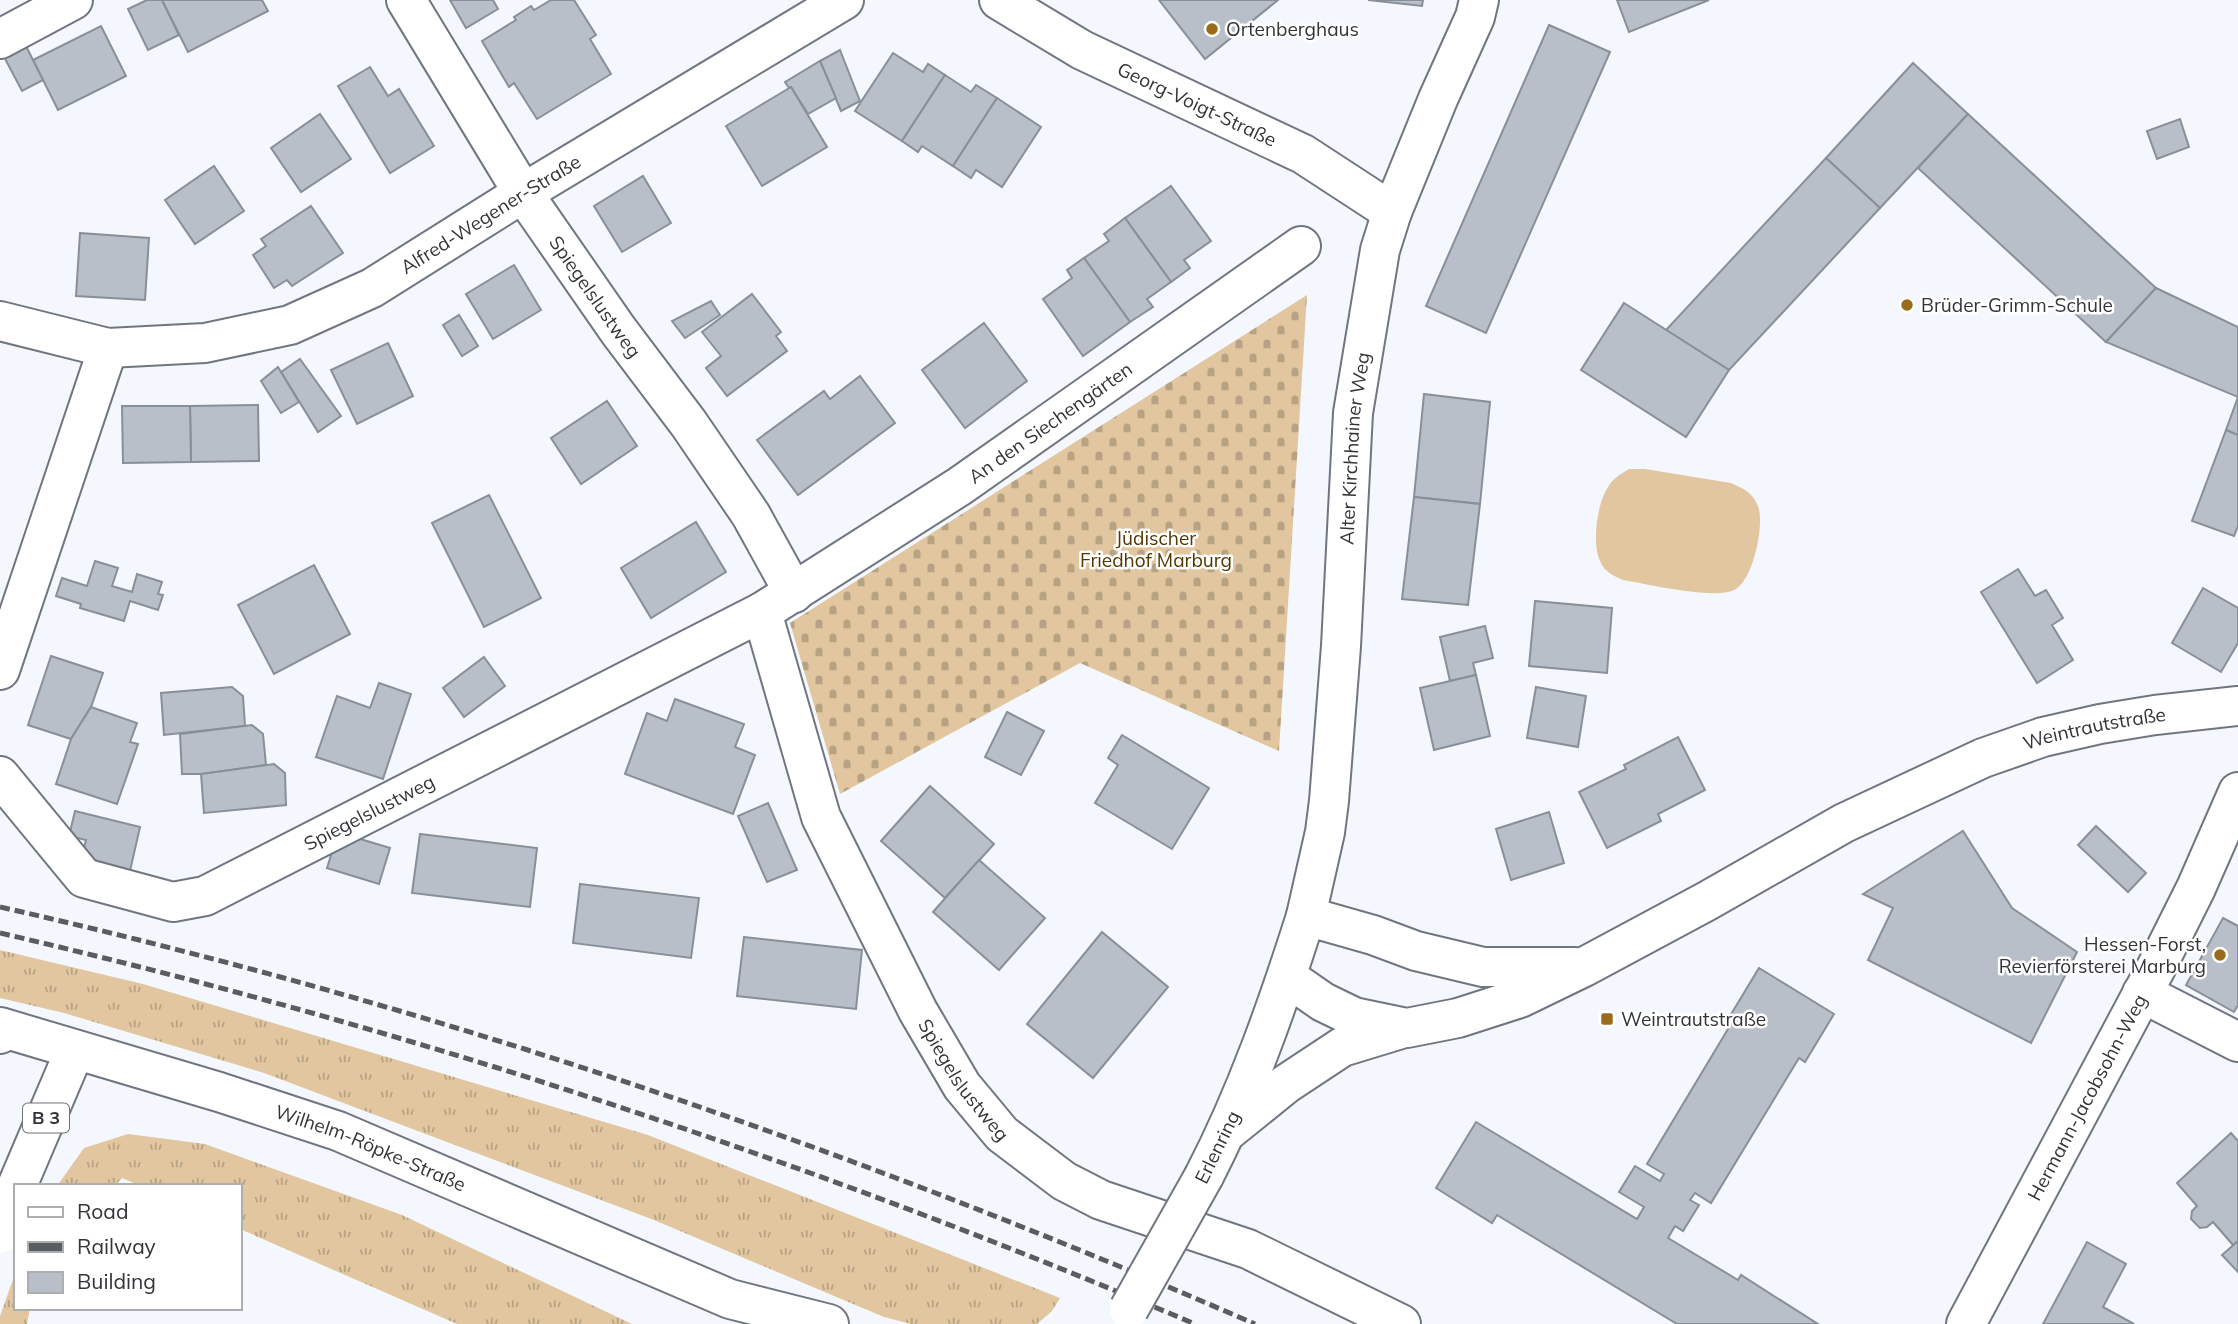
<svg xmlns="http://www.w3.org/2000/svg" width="2238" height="1324" font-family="Mulish,sans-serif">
<defs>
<pattern id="grass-tufts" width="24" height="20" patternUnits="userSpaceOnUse" patternTransform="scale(1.75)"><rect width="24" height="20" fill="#e1c69f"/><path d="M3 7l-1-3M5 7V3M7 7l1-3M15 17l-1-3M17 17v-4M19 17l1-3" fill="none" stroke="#b7a283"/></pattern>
<pattern id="cemetery-stones" width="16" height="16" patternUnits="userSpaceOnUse" patternTransform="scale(1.75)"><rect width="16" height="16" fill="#e1c69f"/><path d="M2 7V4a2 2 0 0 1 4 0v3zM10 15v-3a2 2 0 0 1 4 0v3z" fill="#b7a283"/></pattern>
</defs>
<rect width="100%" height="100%" fill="#f4f8fe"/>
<!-- grass -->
<g fill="url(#grass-tufts)">
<path d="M 0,950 L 143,984 L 648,1135 L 1060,1298 L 1052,1311 L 1037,1324 L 911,1324 L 884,1317 L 654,1220 L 264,1073 L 64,1013 L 0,998 Z"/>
<path d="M 128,1134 L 205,1144 L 402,1215 L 632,1324 L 457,1324 L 240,1229 L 240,1186 L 141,1186 L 122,1178 L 115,1186 L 57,1186 L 84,1148 Z"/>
<path d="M 16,1271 L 16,1308 L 30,1308 L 27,1324 L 0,1324 L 0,1316 Z"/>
</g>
<!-- cemetery -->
<path fill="url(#cemetery-stones)" d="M 1307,295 L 1279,751 L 1080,663 L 840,794 L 790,623 Z"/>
<!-- garden -->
<path fill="#e1c69f" d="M 1629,469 L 1645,469 L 1731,483 C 1743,488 1753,493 1758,506 C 1765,524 1753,582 1734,590 C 1714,600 1647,584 1623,580 C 1614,576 1605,572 1601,563 C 1591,546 1597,503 1608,487 C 1613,478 1621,474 1629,469 Z"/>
<!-- building -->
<g fill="#b8bfc9" stroke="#888f98" stroke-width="2">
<path d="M 147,0 L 162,0 L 179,35 L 148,50 L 128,9 Z"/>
<path d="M 162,0 L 262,0 L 268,11 L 188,52 Z"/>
<path d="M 450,0 L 493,0 L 498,9 L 466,28 Z"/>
<path d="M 551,0 L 574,0 L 596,35 L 590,39 L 611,74 L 537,119 L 514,83 L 509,87 L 482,41 L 516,20 L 514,17 L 531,6 L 534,10 Z"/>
<path d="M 1159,0 L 1278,0 L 1205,59 Z"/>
<path d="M 1368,0 L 1423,0 L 1422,6 Z"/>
<path d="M 1617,0 L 1709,0 L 1629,32 Z"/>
<path d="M 1549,25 L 1610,52 L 1486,333 L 1426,306 Z"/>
<path d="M 101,26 L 126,76 L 58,110 L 33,60 Z"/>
<path d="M 25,44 L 43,80 L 22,91 L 3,55 Z"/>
<path d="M 840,50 L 860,101 L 841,111 L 820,61 Z"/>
<path d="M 893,53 L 923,72 L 928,64 L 945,75 L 902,141 L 855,111 Z"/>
<path d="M 820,61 L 836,98 L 808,114 L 791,87 L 789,88 L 785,82 Z"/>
<path d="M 1913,63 L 1968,114 L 1880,208 L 1826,158 Z"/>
<path d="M 370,67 L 388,96 L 399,89 L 434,146 L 390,173 L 338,86 Z"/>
<path d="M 945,75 L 971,92 L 976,85 L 997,98 L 953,166 L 922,146 L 918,152 L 902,141 Z"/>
<path d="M 791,87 L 827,147 L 762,186 L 726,126 Z"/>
<path d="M 997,98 L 1041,127 L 1002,187 L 976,170 L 971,178 L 953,166 Z"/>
<path d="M 320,114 L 351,159 L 301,192 L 271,148 Z"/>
<path d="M 1968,114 L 2156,288 L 2106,342 L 1918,168 Z"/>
<path d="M 2180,119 L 2189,147 L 2157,159 L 2147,131 Z"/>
<path d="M 1826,158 L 1880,208 L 1729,370 L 1666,330 Z"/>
<path d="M 214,166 L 244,211 L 195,244 L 165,200 Z"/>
<path d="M 643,176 L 671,223 L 622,252 L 594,206 Z"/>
<path d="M 1171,186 L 1211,241 L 1184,260 L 1190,268 L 1171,282 L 1125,218 Z"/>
<path d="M 311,206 L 343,253 L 292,286 L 287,280 L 274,288 L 253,255 L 266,246 L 261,239 Z"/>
<path d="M 1125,218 L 1171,282 L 1147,299 L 1153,307 L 1130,322 L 1084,258 L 1109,241 L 1104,234 Z"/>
<path d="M 80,233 L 149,238 L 145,300 L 76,296 Z"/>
<path d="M 1084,258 L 1130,322 L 1083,356 L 1043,299 L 1072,278 L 1067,270 Z"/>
<path d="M 514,265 L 541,310 L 493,339 L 466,294 Z"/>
<path d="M 2156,288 L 2238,327 L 2238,397 L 2106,342 Z"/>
<path d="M 752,294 L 781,332 L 776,336 L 787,351 L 727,396 L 706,368 L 721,356 L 702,332 Z"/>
<path d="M 711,301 L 720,315 L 685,338 L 672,321 Z"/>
<path d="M 1624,303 L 1729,370 L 1686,437 L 1581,370 Z"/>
<path d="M 459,315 L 478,346 L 462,356 L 443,325 Z"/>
<path d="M 984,323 L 1027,381 L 965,428 L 922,370 Z"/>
<path d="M 388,343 L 413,396 L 357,424 L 331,370 Z"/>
<path d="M 300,359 L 341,416 L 318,432 L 281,372 Z"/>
<path d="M 278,367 L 299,402 L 281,413 L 261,381 Z"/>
<path d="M 860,376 L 895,423 L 798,495 L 757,440 L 824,391 L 830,399 Z"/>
<path d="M 1424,394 L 1490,402 L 1480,504 L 1414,497 Z"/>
<path d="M 2238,397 L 2238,435 L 2226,430 Z"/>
<path d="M 607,401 L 637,446 L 581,484 L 551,438 Z"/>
<path d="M 258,405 L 259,461 L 191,462 L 190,406 Z"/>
<path d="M 122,406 L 190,406 L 191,462 L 123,463 Z"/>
<path d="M 2226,430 L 2238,435 L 2238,526 L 2234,536 L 2192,521 Z"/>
<path d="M 489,495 L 541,598 L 484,627 L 432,523 Z"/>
<path d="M 1414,497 L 1480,504 L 1468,605 L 1402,599 Z"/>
<path d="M 696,522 L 726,572 L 651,618 L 621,568 Z"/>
<path d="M 95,561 L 118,568 L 112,586 L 132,592 L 137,574 L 162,582 L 158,594 L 163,595 L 158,610 L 130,601 L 124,621 L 80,608 L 81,604 L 56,596 L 62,578 L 87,586 Z"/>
<path d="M 314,565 L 350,634 L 274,674 L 238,605 Z"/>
<path d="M 2018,569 L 2035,596 L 2046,590 L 2063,618 L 2052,625 L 2073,660 L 2037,683 L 1981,592 Z"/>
<path d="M 2203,588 L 2238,608 L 2238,643 L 2221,672 L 2172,643 Z"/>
<path d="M 1535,601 L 1612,608 L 1607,673 L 1529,666 Z"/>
<path d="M 1485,626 L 1493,658 L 1473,663 L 1476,675 L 1450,681 L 1440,637 Z"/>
<path d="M 51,656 L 103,673 L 91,707 L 71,739 L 28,725 Z"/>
<path d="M 484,657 L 505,686 L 464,717 L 443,688 Z"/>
<path d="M 1476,675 L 1490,736 L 1434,750 L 1420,688 Z"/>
<path d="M 379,683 L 411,694 L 383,779 L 316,757 L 337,696 L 370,708 Z"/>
<path d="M 232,687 L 243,696 L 245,726 L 164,735 L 161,693 Z"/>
<path d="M 1536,687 L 1586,696 L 1578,747 L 1527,738 Z"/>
<path d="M 675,699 L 744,724 L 735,747 L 755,755 L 733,814 L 625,774 L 647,713 L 667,721 Z"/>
<path d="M 91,707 L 137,723 L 130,742 L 138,744 L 117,804 L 56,784 L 71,739 Z"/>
<path d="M 1007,712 L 1044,731 L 1021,775 L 985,757 Z"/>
<path d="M 252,725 L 263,734 L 266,765 L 201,774 L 182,774 L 180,734 Z"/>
<path d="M 1122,735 L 1209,788 L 1172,849 L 1095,803 L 1118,765 L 1108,758 Z"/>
<path d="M 1678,737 L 1705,790 L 1658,814 L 1661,821 L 1607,848 L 1579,792 L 1626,769 L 1624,765 Z"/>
<path d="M 274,764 L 285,773 L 286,805 L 204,813 L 201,774 Z"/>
<path d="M 930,786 L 994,844 L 945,898 L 881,841 Z"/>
<path d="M 768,803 L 797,870 L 767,882 L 738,816 Z"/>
<path d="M 75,811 L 140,827 L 130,871 L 81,859 L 86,840 L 69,836 Z"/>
<path d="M 1549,812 L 1564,863 L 1511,880 L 1496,829 Z"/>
<path d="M 2096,826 L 2146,873 L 2128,892 L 2078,845 Z"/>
<path d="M 1963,831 L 2012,908 L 2077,952 L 2031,1043 L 1868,960 L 1893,908 L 1863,894 Z"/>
<path d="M 420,834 L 537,848 L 530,907 L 412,893 Z"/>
<path d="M 357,838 L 390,848 L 379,884 L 327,868 L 332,852 Z"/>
<path d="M 979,860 L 1045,918 L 999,970 L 933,912 Z"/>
<path d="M 580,884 L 699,898 L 691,958 L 573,943 Z"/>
<path d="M 2223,918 L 2238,926 L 2238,1005 L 2234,1012 L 2186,985 Z"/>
<path d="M 1102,932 L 1168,987 L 1093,1078 L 1027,1024 Z"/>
<path d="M 744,937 L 862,950 L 856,1009 L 737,996 Z"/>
<path d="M 1759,968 L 1834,1014 L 1805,1062 L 1799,1058 L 1711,1203 L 1695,1193 L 1690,1200 L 1699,1205 L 1683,1231 L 1675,1226 L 1668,1238 L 1738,1280 L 1741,1275 L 1818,1324 L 1677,1324 L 1497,1215 L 1492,1223 L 1436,1188 L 1476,1122 L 1637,1219 L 1644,1207 L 1619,1192 L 1635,1166 L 1660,1181 L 1664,1174 L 1647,1164 L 1734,1019 L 1730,1016 Z"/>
<path d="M 2231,1133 L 2238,1141 L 2238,1241 L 2233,1245 L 2213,1222 L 2207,1227 L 2200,1228 L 2191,1219 L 2192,1211 L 2197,1206 L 2177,1183 Z"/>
<path d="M 2238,1241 L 2238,1272 L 2222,1255 Z"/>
<path d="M 2087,1242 L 2126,1264 L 2103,1307 L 2134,1324 L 2043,1324 Z"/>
</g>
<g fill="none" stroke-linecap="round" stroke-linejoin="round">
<defs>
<g id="street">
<path id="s1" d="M 406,0 L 523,193 L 618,330 L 689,424 L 751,515 L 794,593"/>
<path id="s2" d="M 999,0 L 1082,50 L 1303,154 L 1392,212"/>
<path d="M 0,39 L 73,0"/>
<path id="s3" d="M 0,321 L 108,348 L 205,343 L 290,325 L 372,288 L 523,193 L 844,0"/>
<path id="s4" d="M 762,612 L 821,817 L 918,1011 L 962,1086 L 1002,1134 L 1064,1181 L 1101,1200 L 1248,1249 L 1401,1324"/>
<path d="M 0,670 L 108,348"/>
<path id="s5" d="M 0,776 L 84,878 L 173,902 L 205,896 L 762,612 L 960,486 L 1301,246"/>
<path id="s6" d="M 1306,916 L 1325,832 L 1329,801 L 1341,646 L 1353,413 L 1380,250 L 1392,212 L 1438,99 L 1475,17 L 1479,0"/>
<path d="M 2142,993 L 2238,1042"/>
<path id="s7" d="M 1966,1324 L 2157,966 L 2196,888 L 2238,792"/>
</g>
<g id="secondary">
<path id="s8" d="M 1287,977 L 1323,1002 L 1354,1017 L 1407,1028 L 1458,1018 L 1520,998 L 1584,967 L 1707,901 L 1844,823 L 1983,758 L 2043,737 L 2100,724 L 2155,715 L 2238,706"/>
<path id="s9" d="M 0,1027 L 219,1092 L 338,1131 L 730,1299 L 829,1324"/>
<path d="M 1229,1130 L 1286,1084 L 1342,1047 L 1401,1029"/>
<path d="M 1204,1176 C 1247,1093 1278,1004 1306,916 L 1373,935 L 1416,951 L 1483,967 L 1575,967"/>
</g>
<g id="highway">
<path d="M 0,1034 L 2,1028"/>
<path d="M 17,1186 L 75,1050"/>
</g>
</defs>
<!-- street casing -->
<use href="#street" stroke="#707680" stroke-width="42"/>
<!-- secondary casing -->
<use href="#secondary" stroke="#707680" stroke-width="42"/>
<!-- highway casing -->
<use href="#highway" stroke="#707680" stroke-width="42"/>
<!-- street -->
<use href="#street" stroke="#fff" stroke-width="38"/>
<!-- secondary -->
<use href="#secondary" stroke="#fff" stroke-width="38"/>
<!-- highway -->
<use href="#highway" stroke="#fff" stroke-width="38"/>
<!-- rail -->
<g stroke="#595c60" stroke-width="5" stroke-dasharray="10 5" stroke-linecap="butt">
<path d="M 0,907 C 431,1004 851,1148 1255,1324"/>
<path d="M 0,933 C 410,1028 808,1160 1195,1324"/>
</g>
<defs>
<path id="secondary-bridge" d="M 1129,1309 L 1204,1176"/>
<path id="highway-bridge" d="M 0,1234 L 11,1199"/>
</defs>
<!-- secondary-bridge casing -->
<use href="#secondary-bridge" stroke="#707680" stroke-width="42" stroke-linecap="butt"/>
<!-- highway-bridge casing -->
<use href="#highway-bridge" stroke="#707680" stroke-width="42" stroke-linecap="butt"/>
<!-- secondary-bridge -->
<use href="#secondary-bridge" stroke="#fff" stroke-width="38"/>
<!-- highway-bridge -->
<use href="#highway-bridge" stroke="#fff" stroke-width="38"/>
</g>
<!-- markers -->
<g fill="#986c1a" stroke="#fff" stroke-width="2.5">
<circle cx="1212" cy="29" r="7"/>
<circle cx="1907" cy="305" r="7"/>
<circle cx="2220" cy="955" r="7"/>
<rect x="1600" y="1012" width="14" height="14" rx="3.5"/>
</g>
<g text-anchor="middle" stroke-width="5" stroke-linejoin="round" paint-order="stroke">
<!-- shield labels -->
<rect fill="#fff" stroke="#707174" stroke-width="2" x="23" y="1103.5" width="46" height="29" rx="5"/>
<g font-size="18" font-weight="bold" fill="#323438">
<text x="46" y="1124">B 3</text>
</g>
<!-- poi labels -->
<g font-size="19" fill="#323438" stroke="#fff" text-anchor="start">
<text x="1226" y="36">Ortenberghaus</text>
<text x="1921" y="312">Brüder-Grimm-Schule</text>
<text x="2206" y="951" text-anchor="end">Hessen-Forst,<tspan x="2206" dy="22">Revierförsterei Marburg</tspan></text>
<text x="1621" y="1026">Weintrautstraße</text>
</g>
<!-- street labels -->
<g font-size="19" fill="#323438" stroke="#fff">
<text dy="7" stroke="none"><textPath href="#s2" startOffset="224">Georg-Voigt-Straße</textPath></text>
<text dy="7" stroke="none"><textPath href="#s3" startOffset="525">Alfred-Wegener-Straße</textPath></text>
<text dy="7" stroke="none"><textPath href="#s1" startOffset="352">Spiegelslustweg</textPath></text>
<text dy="7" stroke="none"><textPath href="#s5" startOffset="1227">An den Siechengärten</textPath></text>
<text dy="7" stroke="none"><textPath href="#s6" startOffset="471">Alter Kirchhainer Weg</textPath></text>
<text dy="7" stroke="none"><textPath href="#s8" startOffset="887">Weintrautstraße</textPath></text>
<text dy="7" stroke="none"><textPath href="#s5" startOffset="441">Spiegelslustweg</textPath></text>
<text dy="7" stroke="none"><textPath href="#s4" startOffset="513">Spiegelslustweg</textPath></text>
<text dy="7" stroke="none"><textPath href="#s7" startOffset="257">Hermann-Jacobsohn-Weg</textPath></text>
<text dy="7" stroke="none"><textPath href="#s9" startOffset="390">Wilhelm-Röpke-Straße</textPath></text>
<text transform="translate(1217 1147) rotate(-64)" y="7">Erlenring</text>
</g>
<!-- park labels -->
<g font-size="19" fill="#523700" stroke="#fff">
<text x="1156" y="545">Jüdischer<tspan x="1156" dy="22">Friedhof Marburg</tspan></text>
</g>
</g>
<!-- legend -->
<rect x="14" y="1184" width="228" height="126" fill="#ffffff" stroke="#adaeaf" stroke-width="2"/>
<rect x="28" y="1207" width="35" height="10" fill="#ffffff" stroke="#adaeaf" stroke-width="2"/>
<text x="77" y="1219" font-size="21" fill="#323438">Road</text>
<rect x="28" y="1242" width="35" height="10" fill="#595c60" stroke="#adaeaf" stroke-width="2"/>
<text x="77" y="1254" font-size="21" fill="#323438">Railway</text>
<rect x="28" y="1272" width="35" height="21" fill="#b8bfc9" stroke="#adaeaf" stroke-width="2"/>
<text x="77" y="1289" font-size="21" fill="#323438">Building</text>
</svg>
